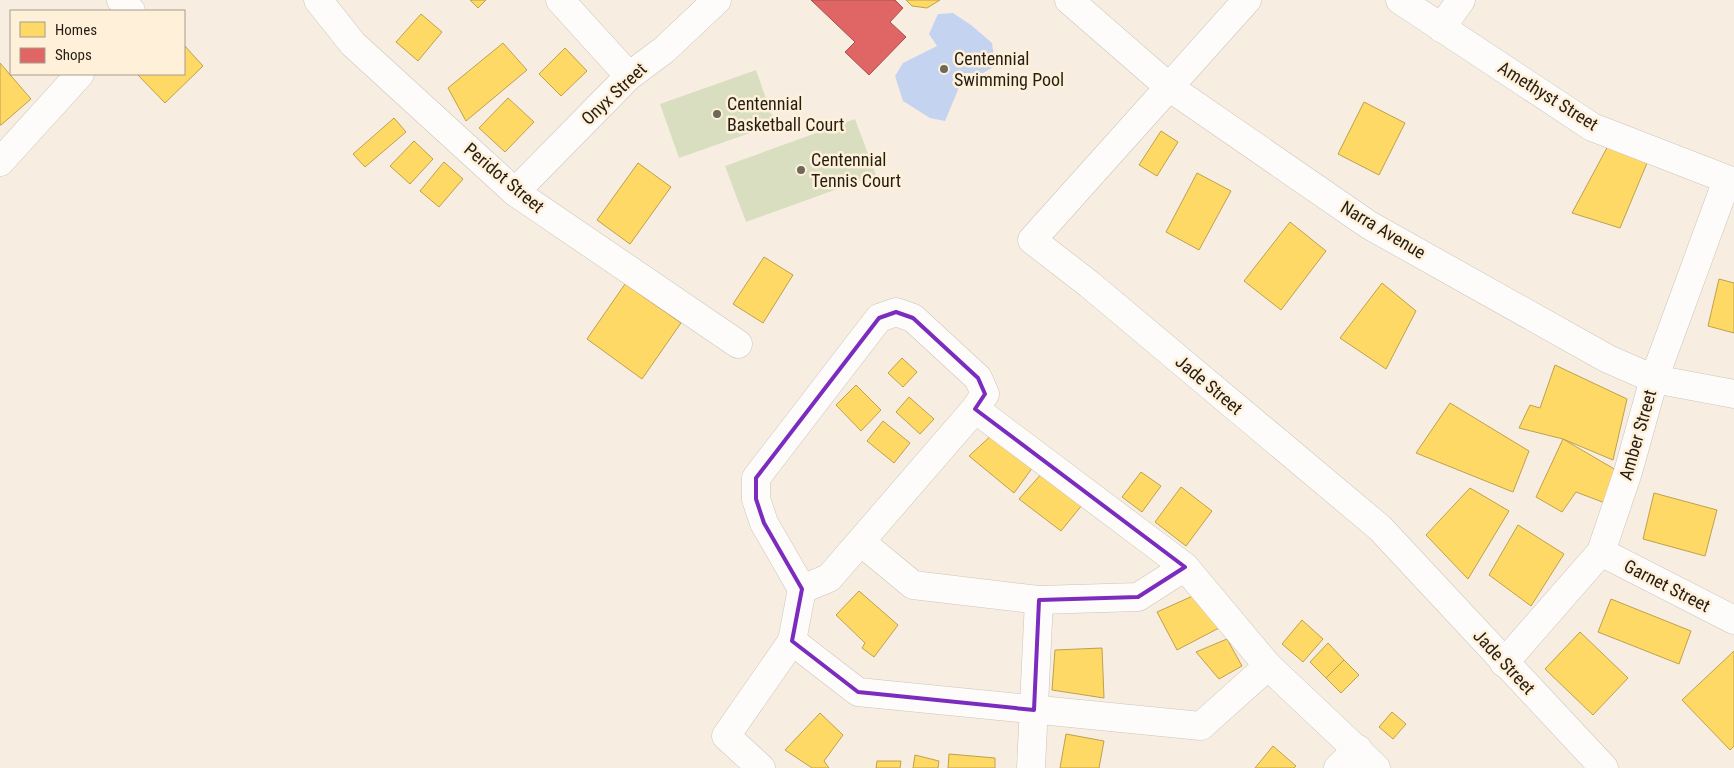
<svg xmlns="http://www.w3.org/2000/svg" width="1734" height="768" font-family="'Roboto Condensed',sans-serif">
<rect width="100%" height="100%" fill="#f7eee1"/>
<!-- green -->
<g fill="#d9dec1">
<path d="M 756,70 L 775,124 L 679,158 L 660,104 Z"/>
<path d="M 855,119 L 876,175 L 746,222 L 725,166 Z"/>
</g>
<!-- water -->
<path fill="#c3d3f0" d="M 953,13 L 971,25 L 992,43 L 995,66 L 983,73 L 965,73 L 945,121 L 930,118 L 903,101 L 895,76 L 903,63 L 937,46 L 929,34 L 938,14 Z"/>
<!-- homes -->
<g fill="#ffd966" stroke="#bea14d">
<path d="M 470,0 L 486,0 L 478,8 Z"/>
<path d="M 906,0 L 940,0 L 927,8 L 912,6 Z"/>
<path d="M 421,14 L 442,32 L 418,61 L 396,42 Z"/>
<path d="M 503,43 L 527,70 L 466,121 L 448,88 Z"/>
<path d="M 184,45 L 203,66 L 165,103 L 137,74 L 184,74 Z"/>
<path d="M 565,48 L 587,71 L 561,96 L 539,74 Z"/>
<path d="M 0,63 L 31,99 L 1,125 L 0,125 Z"/>
<path d="M 508,98 L 534,122 L 505,152 L 479,128 Z"/>
<path d="M 1364,102 L 1405,123 L 1379,175 L 1338,154 Z"/>
<path d="M 394,118 L 406,132 L 365,167 L 353,154 Z"/>
<path d="M 1161,131 L 1178,142 L 1157,176 L 1139,165 Z"/>
<path d="M 414,141 L 433,159 L 410,184 L 390,166 Z"/>
<path d="M 1609,144 L 1647,163 L 1620,228 L 1572,213 Z"/>
<path d="M 444,162 L 463,179 L 439,207 L 420,191 Z"/>
<path d="M 638,163 L 671,187 L 630,244 L 597,220 Z"/>
<path d="M 1197,173 L 1231,191 L 1199,250 L 1166,232 Z"/>
<path d="M 1290,222 L 1326,251 L 1281,310 L 1244,281 Z"/>
<path d="M 764,257 L 793,275 L 763,323 L 733,304 Z"/>
<path d="M 1719,279 L 1734,283 L 1734,333 L 1708,326 Z"/>
<path d="M 1382,283 L 1416,311 L 1386,369 L 1340,338 Z"/>
<path d="M 625,284 L 681,323 L 642,379 L 587,339 Z"/>
<path d="M 902,358 L 917,372 L 903,387 L 888,373 Z"/>
<path d="M 1555,365 L 1627,399 L 1613,460 L 1563,439 L 1519,428 L 1530,405 L 1540,408 Z"/>
<path d="M 856,385 L 881,410 L 861,431 L 836,405 Z"/>
<path d="M 909,397 L 934,419 L 920,434 L 896,412 Z"/>
<path d="M 1450,403 L 1529,451 L 1513,492 L 1416,453 Z"/>
<path d="M 883,421 L 910,443 L 894,463 L 867,441 Z"/>
<path d="M 994,433 L 1033,467 L 1014,493 L 969,456 Z"/>
<path d="M 1563,439 L 1616,470 L 1605,503 L 1576,492 L 1562,512 L 1536,497 Z"/>
<path d="M 1043,472 L 1082,505 L 1061,531 L 1019,499 Z"/>
<path d="M 1141,472 L 1161,486 L 1142,512 L 1122,497 Z"/>
<path d="M 1181,487 L 1212,511 L 1186,546 L 1155,522 Z"/>
<path d="M 1470,488 L 1509,511 L 1468,579 L 1426,535 Z"/>
<path d="M 1654,493 L 1717,510 L 1705,556 L 1643,539 Z"/>
<path d="M 1518,525 L 1564,554 L 1531,606 L 1489,575 Z"/>
<path d="M 859,591 L 898,625 L 874,657 L 862,648 L 865,643 L 836,615 Z"/>
<path d="M 1195,595 L 1219,628 L 1177,650 L 1157,612 Z"/>
<path d="M 1611,599 L 1691,631 L 1679,664 L 1598,632 Z"/>
<path d="M 1302,620 L 1323,639 L 1303,662 L 1282,644 Z"/>
<path d="M 1580,632 L 1628,678 L 1593,715 L 1545,669 Z"/>
<path d="M 1227,639 L 1242,666 L 1219,679 L 1196,652 Z"/>
<path d="M 1328,643 L 1344,660 L 1326,678 L 1310,662 Z"/>
<path d="M 1102,648 L 1104,698 L 1052,690 L 1055,650 Z"/>
<path d="M 1734,651 L 1734,746 L 1730,750 L 1682,700 Z"/>
<path d="M 1344,660 L 1359,675 L 1341,693 L 1326,678 Z"/>
<path d="M 1392,712 L 1406,724 L 1393,739 L 1379,727 Z"/>
<path d="M 820,713 L 843,735 L 824,761 L 829,768 L 812,768 L 785,750 Z"/>
<path d="M 1066,734 L 1104,741 L 1099,768 L 1060,768 Z"/>
<path d="M 1273,746 L 1296,766 L 1294,768 L 1255,768 Z"/>
<path d="M 949,754 L 995,758 L 995,768 L 948,768 Z"/>
<path d="M 915,755 L 939,761 L 938,768 L 913,768 Z"/>
<path d="M 877,761 L 901,761 L 900,768 L 876,768 Z"/>
</g>
<!-- shops -->
<path fill="#e06666" stroke="#a8504d" d="M 811,0 L 895,0 L 903,8 L 890,22 L 906,37 L 869,75 L 845,52 L 855,42 Z"/>
<g fill="none" stroke-linecap="round" stroke-linejoin="round">
<defs>
<g id="minor">
<path d="M 121,0 L 131,11"/>
<path d="M 318,0 L 353,44 L 515,192 L 738,344"/>
<path d="M 560,0 L 629,76"/>
<path d="M 1069,0 L 1169,87 L 1369,225 L 1608,359 L 1654,379 L 1734,394"/>
<path d="M 1247,0 L 1032,240 L 1089,284 L 1380,528 L 1604,768"/>
<path d="M 1400,0 L 1592,127 L 1734,182"/>
<path d="M 1441,28 L 1461,0"/>
<path d="M 0,162 L 80,74"/>
<path d="M 515,192 L 629,76 L 664,50 L 717,0"/>
<path d="M 896,312 L 913,318 L 978,378 L 985,394 L 975,409 L 829,578 L 802,589 L 764,523 L 756,499 L 756,478 L 879,318 Z"/>
<path d="M 975,409 L 1185,567 L 1268,666 L 1376,768"/>
<path d="M 861,542 L 913,585 L 1039,600 L 1138,597 L 1185,567"/>
<path d="M 1601,552 L 1734,620"/>
<path d="M 792,641 L 858,692 L 1201,726 L 1268,666"/>
<path d="M 1504,663 L 1601,552 L 1628,472 L 1654,379 L 1727,180"/>
<path d="M 761,768 L 726,736 L 792,641 L 802,589"/>
<path d="M 1031,768 L 1039,600"/>
<path d="M 1338,768 L 1358,749"/>
</g>
</defs>
<!-- minor casing -->
<use href="#minor" stroke="#cbc4b9" stroke-width="29"/>
<!-- minor -->
<use href="#minor" stroke="#fefcfa" stroke-width="28"/>
</g>
<!-- marked area -->
<path fill="none" stroke="#7b2cbf" stroke-width="4" stroke-linejoin="round" d="M 896,312 L 913,318 L 978,378 L 985,394 L 975,409 L 1185,567 L 1138,597 L 1039,600 L 1034,710 L 858,692 L 792,641 L 802,589 L 764,523 L 756,499 L 756,478 L 879,318 Z"/>
<!-- markers -->
<g fill="#6e675c" stroke="#fff0d9" stroke-width="2">
<circle cx="944" cy="69" r="5"/>
<circle cx="717" cy="114" r="5"/>
<circle cx="801" cy="170" r="5"/>
</g>
<g text-anchor="middle" stroke-width="5" stroke-linejoin="round" paint-order="stroke">
<!-- poi labels -->
<g font-size="18" fill="#251e14" stroke="#fff0d9" text-anchor="start">
<text x="954" y="65">Centennial<tspan x="954" dy="21">Swimming Pool</tspan></text>
<text x="727" y="110">Centennial<tspan x="727" dy="21">Basketball Court</tspan></text>
<text x="811" y="166">Centennial<tspan x="811" dy="21">Tennis Court</tspan></text>
</g>
<!-- street labels -->
<g font-size="18" fill="#251e14" stroke="#fff0d9">
<text transform="translate(614 94) rotate(-43)" y="6">Onyx Street</text>
<text transform="translate(1548 96) rotate(32)" y="6">Amethyst Street</text>
<text transform="translate(504 178) rotate(40)" y="6">Peridot Street</text>
<text transform="translate(1383 230) rotate(31)" y="6">Narra Avenue</text>
<text transform="translate(1209 385) rotate(40)" y="6">Jade Street</text>
<text transform="translate(1638 435) rotate(-74)" y="6">Amber Street</text>
<text transform="translate(1667 586) rotate(27)" y="6">Garnet Street</text>
<text transform="translate(1504 662) rotate(47)" y="6">Jade Street</text>
</g>
</g>
<!-- legend -->
<rect x="10" y="10" width="175" height="65" fill="#fff0d9" stroke="#a89c8a"/>
<rect x="20" y="22" width="25" height="15" fill="#ffd966" stroke="#a89c8a"/>
<text x="55" y="35" font-size="15" fill="#251e14">Homes</text>
<rect x="20" y="48" width="25" height="15" fill="#e06666" stroke="#a89c8a"/>
<text x="55" y="60" font-size="15" fill="#251e14">Shops</text>
</svg>
